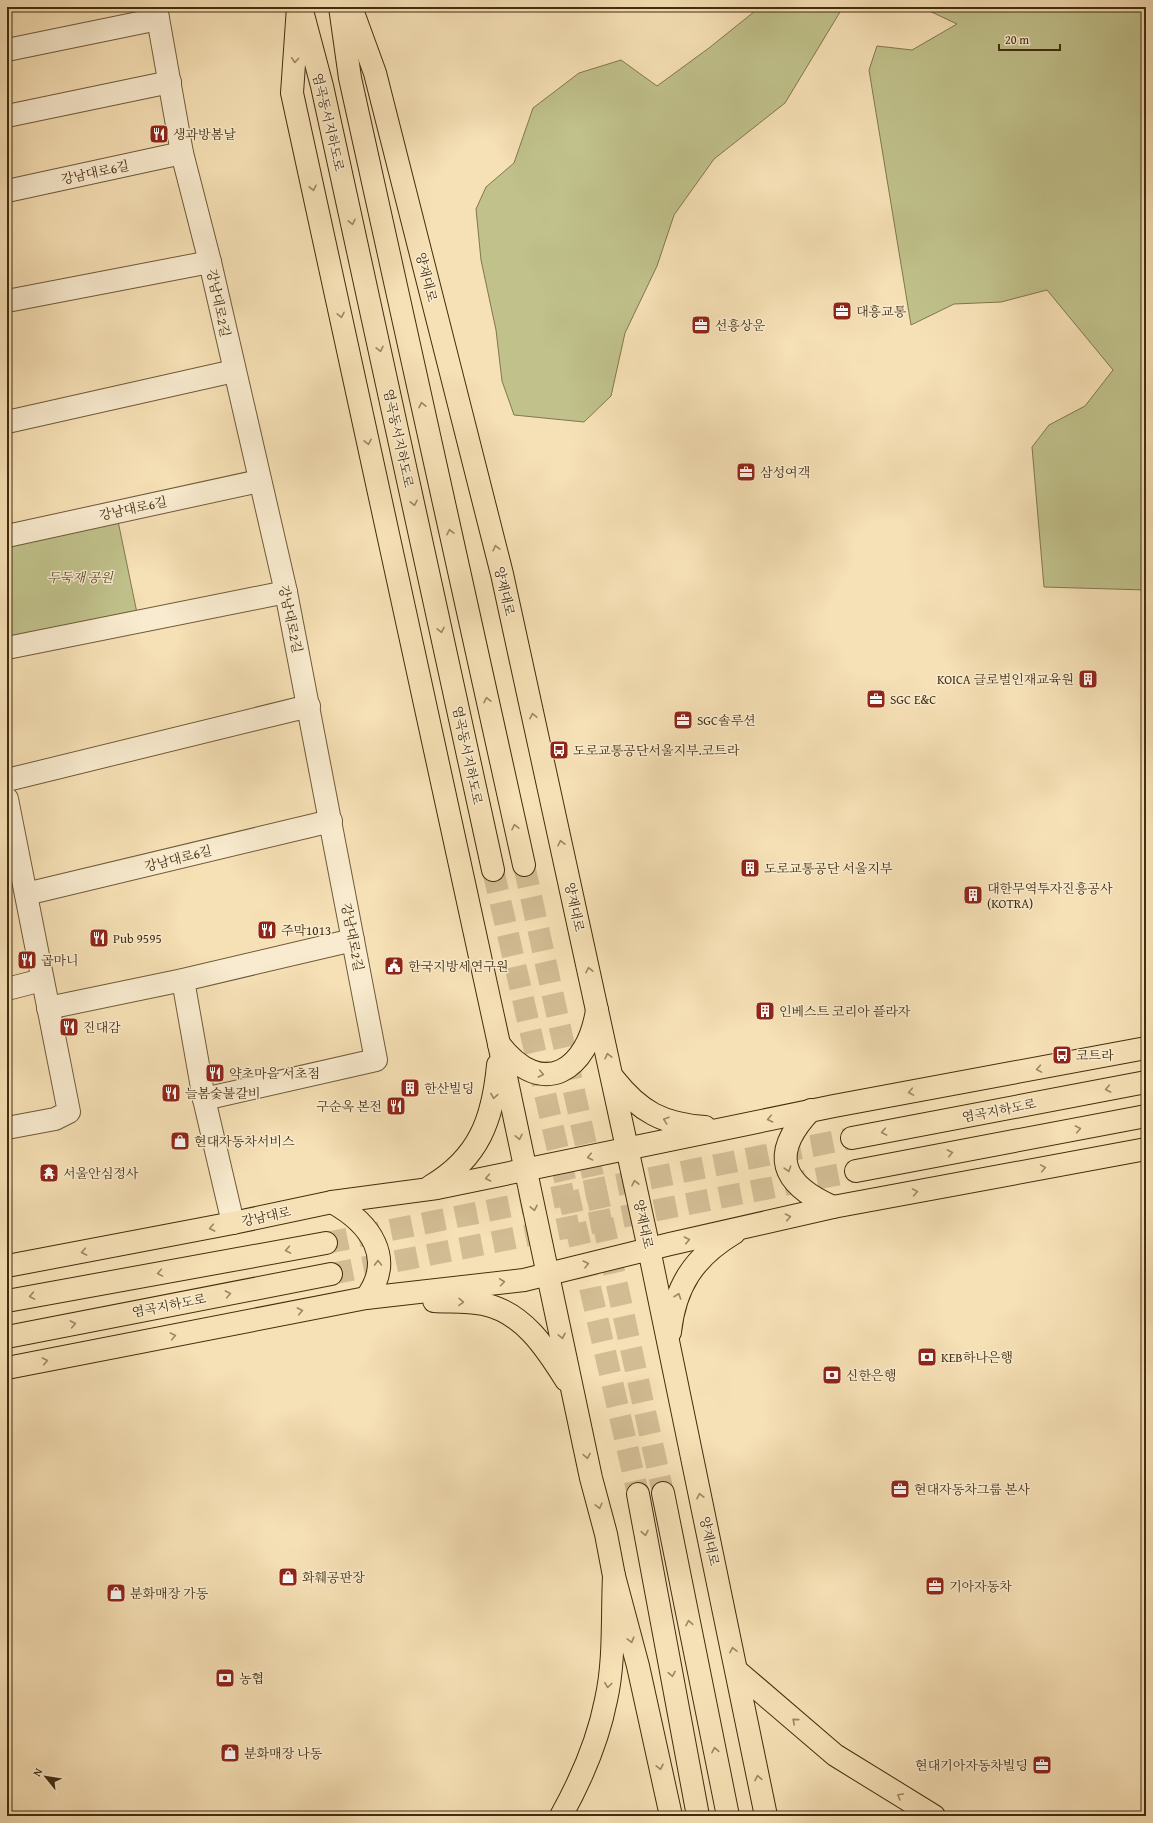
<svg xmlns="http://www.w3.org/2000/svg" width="1153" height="1823" font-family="'Gentium Book Plus','Noto Serif KR',serif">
<rect width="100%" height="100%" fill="#f6e0b5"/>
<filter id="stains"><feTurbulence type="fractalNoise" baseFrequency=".005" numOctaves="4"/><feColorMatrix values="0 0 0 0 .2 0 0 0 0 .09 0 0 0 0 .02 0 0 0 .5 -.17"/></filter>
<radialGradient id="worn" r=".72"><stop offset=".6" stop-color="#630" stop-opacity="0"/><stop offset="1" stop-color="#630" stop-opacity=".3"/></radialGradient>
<!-- green -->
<g fill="#c0c18b" stroke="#81774d">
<path d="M 760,7 L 843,7 L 785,103 L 714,159 L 674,215 L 657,266 L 625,333 L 611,396 L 584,422 L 514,415 L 502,381 L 496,330 L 481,260 L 476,209 L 486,187 L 514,163 L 533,108 L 579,73 L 621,60 L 657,86 L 709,48 Z"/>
<path d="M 921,7 L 1146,7 L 1146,590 L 1044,587 L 1032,447 L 1049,425 L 1085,406 L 1113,370 L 1047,290 L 1001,302 L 954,304 L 911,325 L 869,70 L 877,46 L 912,50 L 957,24 Z"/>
<path d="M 118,521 L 137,613 L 7,640 L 7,544 Z"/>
</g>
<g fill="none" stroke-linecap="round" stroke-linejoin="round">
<!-- primary-tunnel -->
<g stroke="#d2bc94" stroke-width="22" stroke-dasharray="22 11" stroke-linecap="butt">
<path d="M 326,1243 L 852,1138"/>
<path d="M 331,1274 L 856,1171"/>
</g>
<!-- highway-tunnel -->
<g stroke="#d2bc94" stroke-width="22" stroke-dasharray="22 11" stroke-linecap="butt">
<path d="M 524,865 L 663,1493"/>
<path d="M 493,870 L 638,1494"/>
</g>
<defs>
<g id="street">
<path d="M 156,7 L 182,153 L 210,262 L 286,592 L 376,1060 L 204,1099"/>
<path d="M 7,50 L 158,19"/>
<path d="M 7,116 L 170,82"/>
<path d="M 7,191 L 182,153"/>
<path d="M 7,301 L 210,262"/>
<path d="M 7,422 L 234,371"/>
<path d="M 7,536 L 259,481"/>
<path d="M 7,648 L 286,592"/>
<path d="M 7,780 L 309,706"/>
<path d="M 7,799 L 69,1112 L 55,1119 L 7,1128"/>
<path d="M 26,894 L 331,821"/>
<path d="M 183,980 L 204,1099 L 233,1223"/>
<path d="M 7,989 L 42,980"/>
<path d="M 48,1008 L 183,980 L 353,940"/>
</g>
<g id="primary">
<path d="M 298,7 L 292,93 L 499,1044 L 591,1478 L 606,1534 L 614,1576 L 638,1666 L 671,1816"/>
<path d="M 351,7 L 375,73 L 502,574 L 649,1249 L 766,1816"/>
<path d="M 499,1044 C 543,1101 588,1070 597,1010"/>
<path d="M 614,1079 C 640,1112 663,1124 705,1127"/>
<path d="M 811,1110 C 769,1154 781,1184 833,1207"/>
<path d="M 852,1138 L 1146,1082"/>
<path d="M 856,1171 L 1146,1116"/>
<path d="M 431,1186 C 479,1158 493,1119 498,1065"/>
<path d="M 332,1202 C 370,1223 396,1258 366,1298"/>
<path d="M 7,1266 L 233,1223 L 332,1202 L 437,1188 L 834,1106 L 1146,1048"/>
<path d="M 7,1301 L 326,1243"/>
<path d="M 434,1301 C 450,1302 467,1301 483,1304 C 523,1312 546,1348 566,1380"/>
<path d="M 670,1332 C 675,1286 694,1257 734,1233"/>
<path d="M 7,1337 L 331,1274"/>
<path d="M 7,1368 L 366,1298 L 524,1280 L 670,1244 L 833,1207 L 1146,1149"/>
</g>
<g id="highway">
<path d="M 301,7 L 322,86 L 493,870"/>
<path d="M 340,7 L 350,78 L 524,865"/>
<path d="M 663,1493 L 728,1816"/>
<path d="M 638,1494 L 698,1816"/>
<path d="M 737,1671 L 835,1755 L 934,1816"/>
<path d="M 561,1816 C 581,1780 598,1741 606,1700 C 615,1661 612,1616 614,1576"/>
</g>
</defs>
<!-- street casing -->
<use href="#street" stroke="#6f5a38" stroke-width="24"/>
<!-- primary casing -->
<use href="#primary" stroke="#422d0f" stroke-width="24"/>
<!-- highway casing -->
<use href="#highway" stroke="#422d0f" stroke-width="24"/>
<!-- street -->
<use href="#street" stroke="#f9ebcf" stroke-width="22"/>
<!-- primary -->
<use href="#primary" stroke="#f6e0b5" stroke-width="22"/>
<!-- highway -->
<use href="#highway" stroke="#f6e0b5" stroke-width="22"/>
</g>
<!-- one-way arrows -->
<defs><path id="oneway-chevron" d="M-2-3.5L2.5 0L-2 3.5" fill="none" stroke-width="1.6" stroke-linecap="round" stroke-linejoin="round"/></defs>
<g stroke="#9c8662">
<use href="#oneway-chevron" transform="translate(295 60) rotate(94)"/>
<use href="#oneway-chevron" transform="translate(313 188) rotate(78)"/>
<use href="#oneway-chevron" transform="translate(352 222) rotate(78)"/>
<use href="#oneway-chevron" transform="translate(341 315) rotate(78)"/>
<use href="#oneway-chevron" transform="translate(380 349) rotate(78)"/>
<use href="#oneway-chevron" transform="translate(422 405) rotate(-102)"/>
<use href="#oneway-chevron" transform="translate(368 442) rotate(78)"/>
<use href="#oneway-chevron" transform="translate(414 503) rotate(78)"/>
<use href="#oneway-chevron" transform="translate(450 532) rotate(-102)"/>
<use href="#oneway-chevron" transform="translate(496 548) rotate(-104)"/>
<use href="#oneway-chevron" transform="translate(441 630) rotate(78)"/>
<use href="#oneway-chevron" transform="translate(487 700) rotate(-102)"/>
<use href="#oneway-chevron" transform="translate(533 716) rotate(-102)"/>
<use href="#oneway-chevron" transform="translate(515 827) rotate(-102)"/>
<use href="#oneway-chevron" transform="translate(561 843) rotate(-103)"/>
<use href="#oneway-chevron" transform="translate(589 970) rotate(-102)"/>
<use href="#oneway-chevron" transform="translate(608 1056) rotate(-103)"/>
<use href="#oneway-chevron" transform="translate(1039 1069) rotate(170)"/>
<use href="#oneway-chevron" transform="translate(541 1074) rotate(11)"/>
<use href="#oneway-chevron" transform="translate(1108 1089) rotate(169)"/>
<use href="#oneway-chevron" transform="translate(911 1092) rotate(170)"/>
<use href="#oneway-chevron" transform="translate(494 1096) rotate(100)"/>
<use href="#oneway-chevron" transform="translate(770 1119) rotate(168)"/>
<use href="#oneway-chevron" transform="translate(666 1120) rotate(-161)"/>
<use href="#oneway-chevron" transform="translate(1078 1129) rotate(-11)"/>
<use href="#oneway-chevron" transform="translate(884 1132) rotate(169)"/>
<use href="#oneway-chevron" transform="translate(519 1137) rotate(78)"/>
<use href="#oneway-chevron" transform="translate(950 1153) rotate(-11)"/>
<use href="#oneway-chevron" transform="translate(590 1157) rotate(168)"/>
<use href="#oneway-chevron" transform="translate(1043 1168) rotate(-10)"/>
<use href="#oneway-chevron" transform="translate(788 1169) rotate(72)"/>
<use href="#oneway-chevron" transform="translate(488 1178) rotate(169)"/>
<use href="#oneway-chevron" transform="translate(635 1183) rotate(-102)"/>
<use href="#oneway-chevron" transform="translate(915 1192) rotate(-10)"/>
<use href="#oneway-chevron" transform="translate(534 1208) rotate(78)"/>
<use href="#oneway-chevron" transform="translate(788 1217) rotate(-12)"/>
<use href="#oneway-chevron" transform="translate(212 1228) rotate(169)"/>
<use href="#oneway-chevron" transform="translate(687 1240) rotate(-13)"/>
<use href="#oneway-chevron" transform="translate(288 1250) rotate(170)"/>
<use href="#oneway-chevron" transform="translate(84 1252) rotate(169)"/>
<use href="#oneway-chevron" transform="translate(378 1263) rotate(-91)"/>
<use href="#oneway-chevron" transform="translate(586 1264) rotate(-14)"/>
<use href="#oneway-chevron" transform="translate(160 1273) rotate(170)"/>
<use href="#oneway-chevron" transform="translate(502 1282) rotate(-7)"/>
<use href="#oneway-chevron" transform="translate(228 1294) rotate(-11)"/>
<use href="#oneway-chevron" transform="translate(32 1296) rotate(170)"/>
<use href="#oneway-chevron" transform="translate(678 1296) rotate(-71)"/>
<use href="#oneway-chevron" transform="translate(461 1302) rotate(1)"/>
<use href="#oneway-chevron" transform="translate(300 1311) rotate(-11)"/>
<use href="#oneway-chevron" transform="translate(73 1324) rotate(-11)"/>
<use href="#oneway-chevron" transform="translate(173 1336) rotate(-11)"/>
<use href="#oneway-chevron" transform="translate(562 1336) rotate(78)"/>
<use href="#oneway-chevron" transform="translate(45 1361) rotate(-11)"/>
<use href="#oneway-chevron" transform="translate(587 1456) rotate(79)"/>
<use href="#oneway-chevron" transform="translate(700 1496) rotate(-102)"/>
<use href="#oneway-chevron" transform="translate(599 1506) rotate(76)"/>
<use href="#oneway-chevron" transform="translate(645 1533) rotate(79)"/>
<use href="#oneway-chevron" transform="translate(689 1623) rotate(-101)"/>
<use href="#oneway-chevron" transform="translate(631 1640) rotate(75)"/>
<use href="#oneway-chevron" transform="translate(733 1650) rotate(-102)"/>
<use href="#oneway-chevron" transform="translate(672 1674) rotate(79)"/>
<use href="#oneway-chevron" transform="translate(608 1685) rotate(97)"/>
<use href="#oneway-chevron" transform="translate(795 1721) rotate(-139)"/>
<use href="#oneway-chevron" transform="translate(715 1750) rotate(-101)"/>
<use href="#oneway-chevron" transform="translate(660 1767) rotate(78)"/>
<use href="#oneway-chevron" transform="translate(758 1778) rotate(-101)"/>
<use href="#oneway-chevron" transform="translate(900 1796) rotate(-149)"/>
</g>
<!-- icons -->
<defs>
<symbol id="restaurant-square" viewBox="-11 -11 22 22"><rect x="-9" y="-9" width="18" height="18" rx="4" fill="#8f2418" stroke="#f9ebcf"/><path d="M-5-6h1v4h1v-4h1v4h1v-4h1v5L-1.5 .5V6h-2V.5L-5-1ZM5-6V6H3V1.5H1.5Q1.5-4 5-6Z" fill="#fff"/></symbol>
<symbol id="office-square" viewBox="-11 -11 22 22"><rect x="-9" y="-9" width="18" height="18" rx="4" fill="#8f2418" stroke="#f9ebcf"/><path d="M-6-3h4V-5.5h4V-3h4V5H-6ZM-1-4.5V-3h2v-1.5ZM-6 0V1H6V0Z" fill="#fff"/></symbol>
<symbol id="building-square" viewBox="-11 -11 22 22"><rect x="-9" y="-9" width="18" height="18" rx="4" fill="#8f2418" stroke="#f9ebcf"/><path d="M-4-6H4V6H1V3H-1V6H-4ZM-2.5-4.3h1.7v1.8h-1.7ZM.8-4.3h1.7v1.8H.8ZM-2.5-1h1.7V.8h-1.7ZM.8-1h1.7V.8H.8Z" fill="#fff"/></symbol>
<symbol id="bus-square" viewBox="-11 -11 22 22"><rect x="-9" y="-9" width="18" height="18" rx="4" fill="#8f2418" stroke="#f9ebcf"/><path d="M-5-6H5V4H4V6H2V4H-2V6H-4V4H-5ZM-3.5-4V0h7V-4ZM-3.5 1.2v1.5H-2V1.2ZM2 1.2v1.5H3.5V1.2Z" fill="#fff"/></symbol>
<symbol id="civic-square" viewBox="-11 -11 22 22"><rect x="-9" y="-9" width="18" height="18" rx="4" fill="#8f2418" stroke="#f9ebcf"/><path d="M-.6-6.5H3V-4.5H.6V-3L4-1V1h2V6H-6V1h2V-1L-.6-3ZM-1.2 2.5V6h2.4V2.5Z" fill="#fff"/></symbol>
<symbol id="shop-square" viewBox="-11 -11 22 22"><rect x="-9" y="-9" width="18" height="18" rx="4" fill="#8f2418" stroke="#f9ebcf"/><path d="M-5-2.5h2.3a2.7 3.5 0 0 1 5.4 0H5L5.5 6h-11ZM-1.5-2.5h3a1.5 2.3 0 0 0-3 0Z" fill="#fff"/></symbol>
<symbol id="temple-square" viewBox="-11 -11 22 22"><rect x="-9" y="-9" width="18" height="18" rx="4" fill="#8f2418" stroke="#f9ebcf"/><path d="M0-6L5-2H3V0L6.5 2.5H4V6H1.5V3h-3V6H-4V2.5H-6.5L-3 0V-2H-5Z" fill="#fff"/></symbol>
<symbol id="bank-square" viewBox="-11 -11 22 22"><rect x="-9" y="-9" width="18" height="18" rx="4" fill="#8f2418" stroke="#f9ebcf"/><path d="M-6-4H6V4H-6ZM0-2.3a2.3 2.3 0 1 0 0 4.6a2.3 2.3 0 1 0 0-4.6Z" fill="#fff"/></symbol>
</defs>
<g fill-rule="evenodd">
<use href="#restaurant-square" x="148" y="123" width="22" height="22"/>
<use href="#office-square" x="831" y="300" width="22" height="22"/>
<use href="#office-square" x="690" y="314" width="22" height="22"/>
<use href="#office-square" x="735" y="461" width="22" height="22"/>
<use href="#building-square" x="1077" y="668" width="22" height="22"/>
<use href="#office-square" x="865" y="688" width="22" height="22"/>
<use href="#office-square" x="672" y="709" width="22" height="22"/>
<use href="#bus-square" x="548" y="739" width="22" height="22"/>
<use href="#building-square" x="739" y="857" width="22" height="22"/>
<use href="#building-square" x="962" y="884" width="22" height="22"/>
<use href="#restaurant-square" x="256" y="919" width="22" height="22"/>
<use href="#restaurant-square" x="88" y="927" width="22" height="22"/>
<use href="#restaurant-square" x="16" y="949" width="22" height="22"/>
<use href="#civic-square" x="383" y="955" width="22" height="22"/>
<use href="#building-square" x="754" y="1000" width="22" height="22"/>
<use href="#restaurant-square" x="58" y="1016" width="22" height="22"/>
<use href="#bus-square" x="1051" y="1044" width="22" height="22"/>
<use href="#restaurant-square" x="204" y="1062" width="22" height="22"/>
<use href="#building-square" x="399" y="1077" width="22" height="22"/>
<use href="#restaurant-square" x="160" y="1082" width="22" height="22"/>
<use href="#restaurant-square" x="385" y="1095" width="22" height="22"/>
<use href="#shop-square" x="169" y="1130" width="22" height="22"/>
<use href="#temple-square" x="38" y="1162" width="22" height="22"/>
<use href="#bank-square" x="916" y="1346" width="22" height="22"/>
<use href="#bank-square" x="821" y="1364" width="22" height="22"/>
<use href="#office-square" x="889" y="1478" width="22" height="22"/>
<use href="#shop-square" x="277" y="1566" width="22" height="22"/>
<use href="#office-square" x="924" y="1575" width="22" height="22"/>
<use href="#shop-square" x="105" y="1582" width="22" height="22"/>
<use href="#bank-square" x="214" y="1667" width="22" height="22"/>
<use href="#shop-square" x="219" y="1742" width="22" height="22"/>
<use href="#office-square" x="1031" y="1754" width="22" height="22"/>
</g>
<g text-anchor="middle" stroke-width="3" stroke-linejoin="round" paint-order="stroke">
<!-- street labels -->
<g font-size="13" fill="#422d0f" stroke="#f9ebcf">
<text transform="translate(329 122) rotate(77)" y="5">염곡동서지하도로</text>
<text transform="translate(95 172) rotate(-12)" y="5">강남대로6길</text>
<text transform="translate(427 277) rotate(76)" y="5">양재대로</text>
<text transform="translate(219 303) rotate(78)" y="5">강남대로2길</text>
<text transform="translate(399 438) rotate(78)" y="5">염곡동서지하도로</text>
<text transform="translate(133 508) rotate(-12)" y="5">강남대로6길</text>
<text transform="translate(505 591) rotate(77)" y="5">양재대로</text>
<text transform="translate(291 619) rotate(78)" y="5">강남대로2길</text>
<text transform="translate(468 755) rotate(78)" y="5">염곡동서지하도로</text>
<text transform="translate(178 858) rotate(-14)" y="5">강남대로6길</text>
<text transform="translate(575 907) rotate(78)" y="5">양재대로</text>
<text transform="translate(353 937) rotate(79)" y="5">강남대로2길</text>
<text transform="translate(999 1110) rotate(-11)" y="5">염곡지하도로</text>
<text transform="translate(266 1216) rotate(-12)" y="5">강남대로</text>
<text transform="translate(644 1224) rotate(78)" y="5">양재대로</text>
<text transform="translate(169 1305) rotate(-11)" y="5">염곡지하도로</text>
<text transform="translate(710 1541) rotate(78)" y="5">양재대로</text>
</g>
<!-- poi labels -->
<g font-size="13" fill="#422d0f" stroke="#f9ebcf" text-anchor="start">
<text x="173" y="139">생과방봄날</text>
<text x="856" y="316">대흥교통</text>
<text x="715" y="330">선흥상운</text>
<text x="760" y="477">삼성여객</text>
<text x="1074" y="684" text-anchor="end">KOICA 글로벌인재교육원</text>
<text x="890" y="704">SGC E&amp;C</text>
<text x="697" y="725">SGC솔루션</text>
<text x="573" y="755">도로교통공단서울지부.코트라</text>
<text x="764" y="873">도로교통공단 서울지부</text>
<text x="987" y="893">대한무역투자진흥공사<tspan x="987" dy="15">(KOTRA)</tspan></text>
<text x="281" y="935">주막1013</text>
<text x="113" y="943">Pub 9595</text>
<text x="41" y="965">곱마니</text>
<text x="408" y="971">한국지방세연구원</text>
<text x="779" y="1016">인베스트 코리아 플라자</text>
<text x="83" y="1032">진대감</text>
<text x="1076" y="1060">코트라</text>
<text x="229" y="1078">약초마을 서초점</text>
<text x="424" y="1093">한산빌딩</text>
<text x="185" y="1098">늘봄숯불갈비</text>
<text x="382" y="1111" text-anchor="end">구순옥 본전</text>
<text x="194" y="1146">현대자동차서비스</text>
<text x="63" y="1178">서울안심정사</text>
<text x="941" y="1362">KEB하나은행</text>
<text x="846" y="1380">신한은행</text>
<text x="914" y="1494">현대자동차그룹 본사</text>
<text x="302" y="1582">화훼공판장</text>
<text x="949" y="1591">기아자동차</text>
<text x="130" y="1598">분화매장 가동</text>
<text x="239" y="1683">농협</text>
<text x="244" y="1758">분화매장 나동</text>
<text x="1028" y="1770" text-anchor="end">현대기아자동차빌딩</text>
</g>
<!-- park labels -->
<g font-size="13" font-style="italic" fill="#5b4b28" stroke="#f9ebcf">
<text x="80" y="582">두둑재 공원</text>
</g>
</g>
<!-- margin -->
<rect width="1153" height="1823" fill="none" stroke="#f6e0b5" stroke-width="24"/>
<rect x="8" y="8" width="1137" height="1807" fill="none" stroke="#422d0f" stroke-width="2"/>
<rect x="12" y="12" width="1129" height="1799" fill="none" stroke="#422d0f"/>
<!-- north arrow -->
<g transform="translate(46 1777) rotate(300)" stroke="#f9ebcf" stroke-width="3" paint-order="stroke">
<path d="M0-3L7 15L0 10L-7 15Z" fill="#422d0f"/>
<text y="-6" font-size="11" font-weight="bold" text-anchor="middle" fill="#422d0f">N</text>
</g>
<!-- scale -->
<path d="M999 44v6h61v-6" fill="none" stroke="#422d0f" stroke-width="2"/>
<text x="1005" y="44" font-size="12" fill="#422d0f" stroke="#f9ebcf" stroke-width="3" paint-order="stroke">20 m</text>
<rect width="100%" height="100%" filter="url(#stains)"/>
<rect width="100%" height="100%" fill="url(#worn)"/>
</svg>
